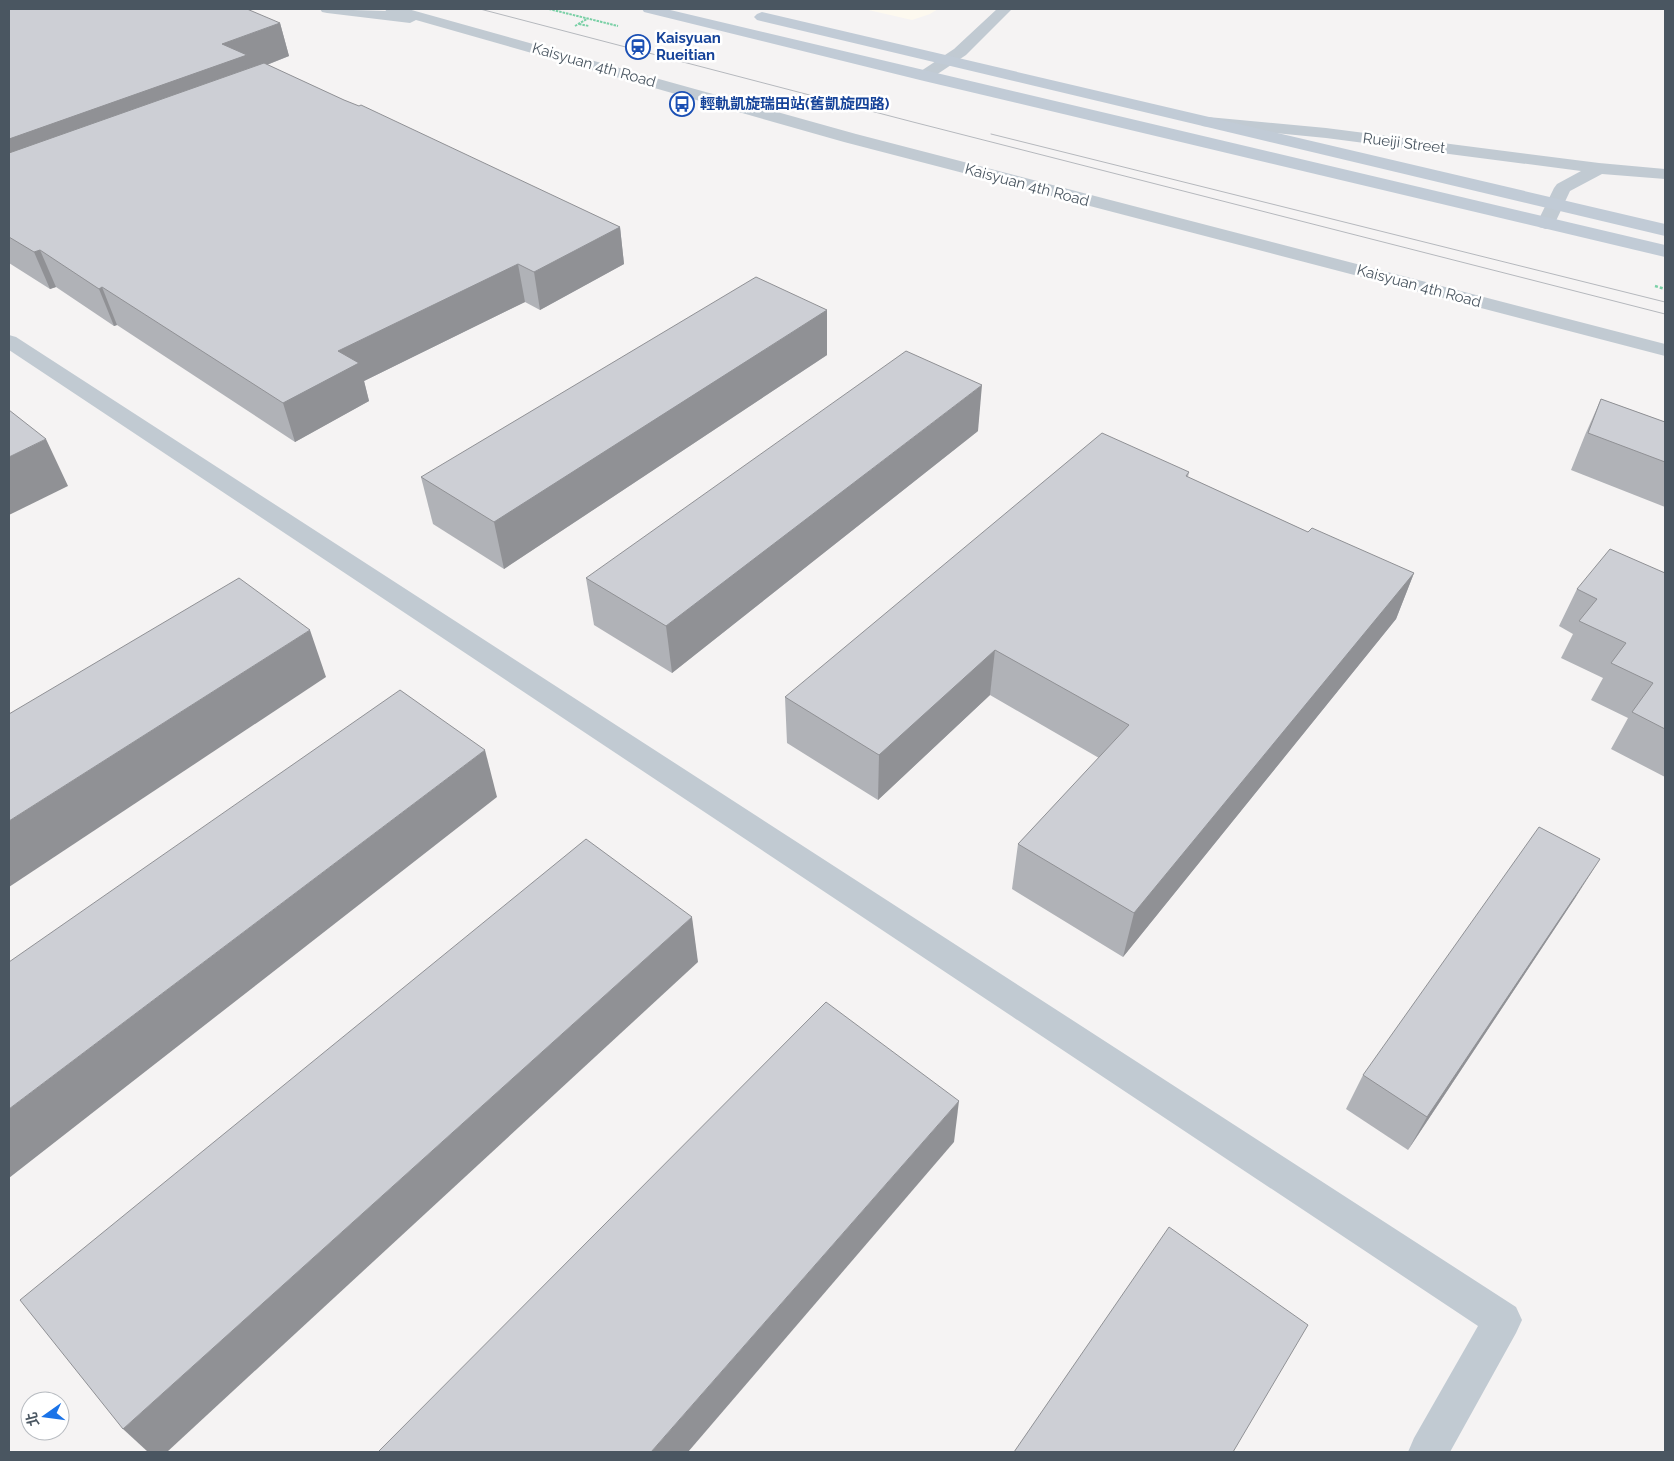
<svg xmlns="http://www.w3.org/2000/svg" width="1674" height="1461" font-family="Raleway,'Noto Sans TC',sans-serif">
<rect width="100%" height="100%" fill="#f5f3f3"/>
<!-- commercial -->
<path fill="#fdf9ef" d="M 864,9 L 938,9 L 930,14 L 912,20 Z"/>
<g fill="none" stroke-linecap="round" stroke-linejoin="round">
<!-- path-far1 -->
<g stroke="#7ad0a6" stroke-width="2" stroke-dasharray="2.5 1" stroke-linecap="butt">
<path d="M 549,9 L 618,26"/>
<path d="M 579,24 L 589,26"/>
<path d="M 575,26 L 587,19"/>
</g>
<!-- path -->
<path stroke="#7ad0a6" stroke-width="2.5" stroke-dasharray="3 2" stroke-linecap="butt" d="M 1655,286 L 1665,289"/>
<!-- lane -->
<path fill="#c1cad2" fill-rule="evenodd" d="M 9,335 L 16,337 L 1516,1307 L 1522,1320 L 1516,1333 L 1450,1452 L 1408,1452 L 1414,1438 L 1478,1326 L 9,350 Z"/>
<!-- street -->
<g fill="#c1cad2" fill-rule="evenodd">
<path d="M 320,9 L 386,11 L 385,9 L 408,9 L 856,134 L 1665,344 L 1665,356 L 844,142 L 416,20 L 410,23 L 327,13 L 322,12 Z"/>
<path d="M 997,9 L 1012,9 L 966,55 L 930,79 L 918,79 L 916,76 L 918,73 L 954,49 Z"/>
<path d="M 1208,117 L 1326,128 L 1599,163 L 1665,169 L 1665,179 L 1602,174 L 1570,191 L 1555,223 L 1553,227 L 1546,229 L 1539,227 L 1537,223 L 1554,188 L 1557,184 L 1581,171 L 1326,138 L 1202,126 L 1200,122 L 1202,118 Z"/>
</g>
<!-- secondary -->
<g fill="#c1cbd6" fill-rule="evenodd">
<path d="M 642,9 L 666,9 L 1665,245 L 1665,257 L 924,81 L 644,12 Z"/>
<path d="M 762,12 L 1665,224 L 1665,236 L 757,20 L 754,17 L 757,14 Z"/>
</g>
<!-- tram -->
<g stroke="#b5b8bd" stroke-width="1">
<path d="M 480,9 L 913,122 L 1665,314"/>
<path d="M 991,134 L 1665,302"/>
</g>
</g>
<!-- wall -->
<g fill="#b0b2b7">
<path d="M 9,9 L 280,23 L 289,56 L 267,65 L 620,227 L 624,264 L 540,310 L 525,302 L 364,381 L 369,401 L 295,442 L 117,325 L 114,326 L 56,287 L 50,289 L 9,263 Z"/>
<path d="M 827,310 L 827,355 L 504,569 L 433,524 L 421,477 Z"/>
<path d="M 1601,399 L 1665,422 L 1665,507 L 1571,470 L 1585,435 Z"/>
<path d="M 978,431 L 672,673 L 594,625 L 586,578 Z"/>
<path d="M 1189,472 L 1188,477 L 1308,532 L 1414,573 L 1396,619 L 1123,957 L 1012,889 L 1018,844 L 1099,758 L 990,695 L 878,800 L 787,743 L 785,697 Z"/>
<path d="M 1665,573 L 1665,777 L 1611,749 L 1628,718 L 1591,700 L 1603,678 L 1561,658 L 1573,634 L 1559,626 L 1577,589 Z"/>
<path d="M 1577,895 L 1408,1150 L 1346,1109 L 1363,1075 Z"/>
</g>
<!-- shaded-wall -->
<g fill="#909195">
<path d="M 280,23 L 289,56 L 251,71 L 9,180 L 9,139 L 222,44 Z"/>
<path d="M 620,227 L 624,264 L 540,310 L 534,272 Z"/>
<path d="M 40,250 L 56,287 L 50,289 L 34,252 Z"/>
<path d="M 518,264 L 525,302 L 364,381 L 369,401 L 295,442 L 283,403 L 338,351 Z"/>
<path d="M 102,287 L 117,325 L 114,326 L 99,289 Z"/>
<path d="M 827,310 L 827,355 L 504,569 L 494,522 Z"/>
<path d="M 982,385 L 978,431 L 672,673 L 666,626 Z"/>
<path d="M 46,439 L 68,486 L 9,515 L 9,457 Z"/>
<path d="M 1414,573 L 1396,619 L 1123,957 L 1134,913 Z"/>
<path d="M 310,630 L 326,677 L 9,887 L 9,821 Z"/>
<path d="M 995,650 L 990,695 L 878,800 L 879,755 Z"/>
<path d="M 485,750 L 497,797 L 9,1178 L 9,1109 Z"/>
<path d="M 1600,859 L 1577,895 L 1408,1150 L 1427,1117 Z"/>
<path d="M 692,917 L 698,962 L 167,1452 L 148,1452 L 123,1429 Z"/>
<path d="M 959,1101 L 954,1142 L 688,1452 L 651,1452 Z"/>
</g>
<!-- building -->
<g fill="#cdcfd5" stroke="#909195">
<path d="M 9,9 L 247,9 L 280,23 L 222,44 L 247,55 L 9,139 Z"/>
<path d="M 264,63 L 344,100 L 359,106 L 361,105 L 620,227 L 534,272 L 518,264 L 338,351 L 359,363 L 283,403 L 102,287 L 99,289 L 40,250 L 34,252 L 9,237 L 9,153 Z"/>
<path d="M 756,277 L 827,310 L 494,522 L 421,477 Z"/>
<path d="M 906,351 L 982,385 L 666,626 L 586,578 Z"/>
<path d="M 1601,399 L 1665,422 L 1665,462 L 1588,433 Z"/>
<path d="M 9,410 L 46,439 L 9,457 Z"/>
<path d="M 1102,433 L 1189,472 L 1186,476 L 1308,532 L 1312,528 L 1414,573 L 1134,913 L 1018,844 L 1129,725 L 995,650 L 879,755 L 785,697 Z"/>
<path d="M 1610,549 L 1665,573 L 1665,729 L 1632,712 L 1653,683 L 1611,663 L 1626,643 L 1579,621 L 1597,599 L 1577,589 Z"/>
<path d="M 239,578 L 310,630 L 9,821 L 9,714 Z"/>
<path d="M 400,690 L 485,750 L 9,1109 L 9,962 Z"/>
<path d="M 1539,827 L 1600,859 L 1427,1117 L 1363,1075 Z"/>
<path d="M 586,839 L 692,917 L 123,1429 L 20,1300 Z"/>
<path d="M 826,1002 L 959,1101 L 651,1452 L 378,1452 Z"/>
<path d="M 1169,1227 L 1308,1325 L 1233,1452 L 1014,1452 Z"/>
</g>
<!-- icons -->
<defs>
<symbol id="station-ring" viewBox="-11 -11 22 22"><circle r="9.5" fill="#fff" stroke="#1a4fb4" stroke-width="1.5"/><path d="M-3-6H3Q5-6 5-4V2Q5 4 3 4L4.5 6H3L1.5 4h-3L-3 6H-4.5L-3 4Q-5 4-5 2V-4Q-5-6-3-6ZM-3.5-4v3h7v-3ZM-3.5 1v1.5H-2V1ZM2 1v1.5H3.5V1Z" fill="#1a4fb4"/></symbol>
<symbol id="bus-ring" viewBox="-11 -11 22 22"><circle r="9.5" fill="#fff" stroke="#1a4fb4" stroke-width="1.5"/><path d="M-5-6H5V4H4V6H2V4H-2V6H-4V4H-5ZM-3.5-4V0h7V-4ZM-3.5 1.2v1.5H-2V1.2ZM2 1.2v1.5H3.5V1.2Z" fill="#1a4fb4"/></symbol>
</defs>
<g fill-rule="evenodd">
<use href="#station-ring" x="624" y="33" width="28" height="28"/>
<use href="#bus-ring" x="668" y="90" width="28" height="28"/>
</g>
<g text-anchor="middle" stroke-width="5" stroke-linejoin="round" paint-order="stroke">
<!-- far-transit labels -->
<g font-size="15" font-weight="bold" fill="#164399" stroke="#fff" text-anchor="start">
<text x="656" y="43">Kaisyuan<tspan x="656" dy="17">Rueitian</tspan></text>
<text x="700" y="109">輕軌凱旋瑞田站(舊凱旋四路)</text>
</g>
<!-- far-street labels -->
<g font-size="15" fill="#4a5661" stroke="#fff">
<text transform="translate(594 65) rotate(16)" y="5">Kaisyuan 4th Road</text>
<text transform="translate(1404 143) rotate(7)" y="5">Rueiji Street</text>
<text transform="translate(1027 185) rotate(15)" y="5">Kaisyuan 4th Road</text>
<text transform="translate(1419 286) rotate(15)" y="5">Kaisyuan 4th Road</text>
</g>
</g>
<!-- border -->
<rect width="1674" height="1461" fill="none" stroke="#4a5661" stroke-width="20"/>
<!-- north arrow -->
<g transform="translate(45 1416) rotate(256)"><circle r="24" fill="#ffffff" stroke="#b7bbc0"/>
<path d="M0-4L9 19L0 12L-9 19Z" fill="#1a73e8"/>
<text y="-8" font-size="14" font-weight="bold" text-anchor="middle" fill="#4a5661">北</text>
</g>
</svg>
